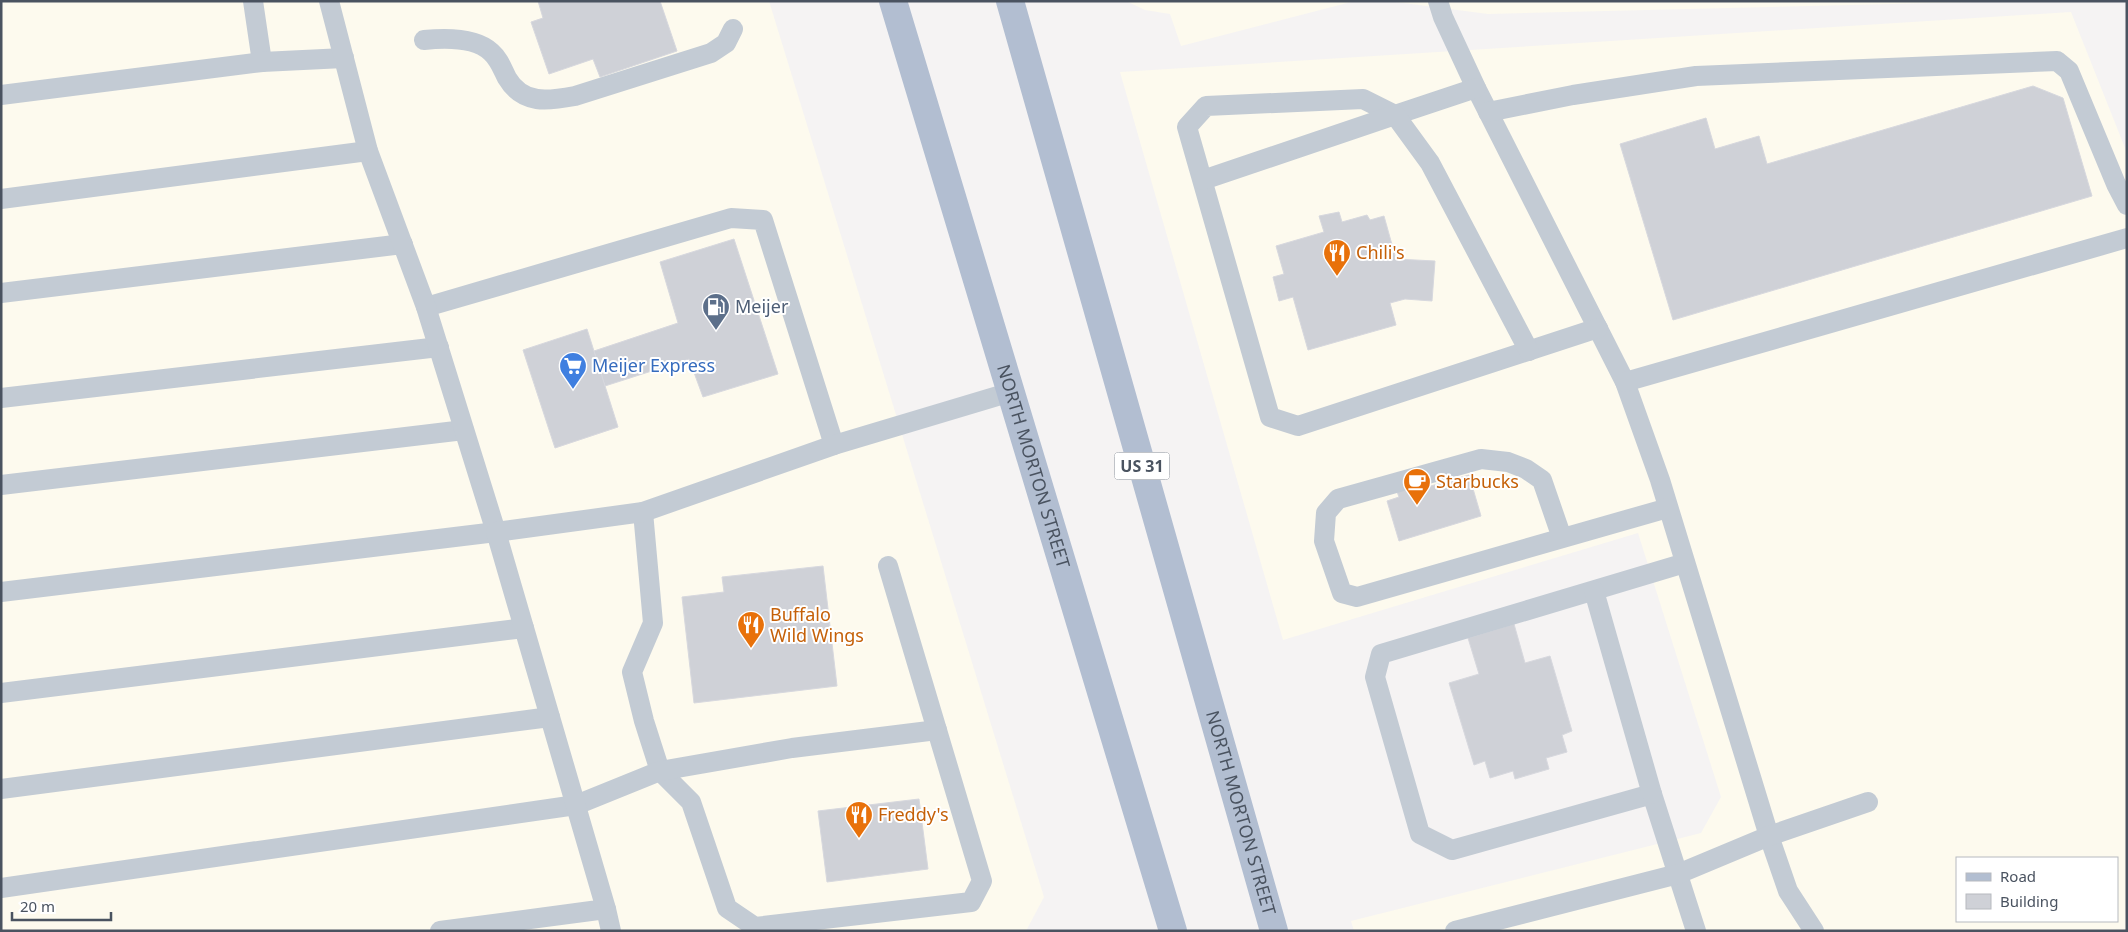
<svg xmlns="http://www.w3.org/2000/svg" width="2128" height="932" font-family="'Noto Sans',sans-serif">
<rect width="100%" height="100%" fill="#f5f3f3"/>
<!-- commercial -->
<g fill="#fdfaee" fill-rule="evenodd">
<path d="M 1,1 L 769,1 L 1044,897 L 1026,931 L 1,931 Z"/>
<path d="M 1126,1 L 1355,1 L 1181,46 L 1170,14 L 1145,10 Z"/>
<path d="M 1388,1 L 2016,1 L 1488,14 Z"/>
<path d="M 2071,12 L 2127,153 L 2127,931 L 1354,931 L 1351,921 L 1701,833 L 1721,797 L 1638,533 L 1283,640 L 1120,72 ZM 1957,858 L 2117,858 L 2117,921 L 1957,921 Z"/>
</g>
<!-- building -->
<g fill="#cfd1d7" stroke="#d7d8de">
<path d="M 538,1 L 660,1 L 677,51 L 600,77 L 593,59 L 549,74 L 531,22 L 543,18 Z"/>
<path d="M 2033,86 L 2063,98 L 2092,196 L 1673,320 L 1620,144 L 1706,118 L 1715,149 L 1759,136 L 1767,164 Z"/>
<path d="M 1339,212 L 1342,222 L 1367,215 L 1370,220 L 1384,216 L 1396,259 L 1435,261 L 1432,301 L 1405,299 L 1390,303 L 1396,325 L 1308,350 L 1293,297 L 1279,301 L 1273,277 L 1284,274 L 1276,246 L 1324,232 L 1319,216 Z"/>
<path d="M 734,239 L 778,374 L 703,397 L 689,359 L 605,386 L 594,351 L 678,323 L 660,262 Z"/>
<path d="M 587,329 L 618,427 L 555,448 L 523,350 Z"/>
<path d="M 1469,475 L 1481,516 L 1399,541 L 1387,501 L 1399,497 L 1396,489 L 1413,484 L 1417,490 Z"/>
<path d="M 823,566 L 837,686 L 694,703 L 682,597 L 724,592 L 722,577 Z"/>
<path d="M 1514,624 L 1525,663 L 1550,656 L 1572,731 L 1562,735 L 1567,752 L 1546,758 L 1549,769 L 1515,779 L 1513,771 L 1490,778 L 1485,761 L 1474,765 L 1449,683 L 1479,674 L 1468,638 Z"/>
<path d="M 919,799 L 928,869 L 827,882 L 818,811 Z"/>
</g>
<g fill="none" stroke-linecap="round" stroke-linejoin="round">
<!-- service -->
<g stroke="#c3cbd4" stroke-width="20">
<path d="M 253,1 L 262,62"/>
<path d="M 1438,1 L 1443,17 L 1476,88 L 1625,382 L 1660,480 L 1769,836 L 1788,891 L 1814,931"/>
<path d="M 424,40 C 444,38 475,37 491,52 C 499,59 502,68 507,78 C 523,105 548,101 575,96 L 711,53 L 726,43 L 733,29"/>
<path d="M 1476,88 L 1395,115 L 1363,99 L 1206,106 L 1187,127 L 1270,417 L 1298,426 L 1598,328"/>
<path d="M 1,95 L 262,62 L 344,58"/>
<path d="M 1488,112 L 1573,95 L 1696,76 L 2057,61 L 2069,71 L 2116,184 L 2127,205"/>
<path d="M 1203,180 L 1395,115 L 1430,163 L 1529,351"/>
<path d="M 1,199 L 368,151"/>
<path d="M 1,293 L 403,244"/>
<path d="M 426,307 L 731,218 L 763,220 L 834,445"/>
<path d="M 1625,382 L 2127,238"/>
<path d="M 1,398 L 439,347"/>
<path d="M 1,485 L 464,430"/>
<path d="M 643,512 L 653,623 L 632,672 L 644,721 L 660,771 L 691,802 L 727,908 L 755,927 L 971,902 L 982,881 L 888,566"/>
<path d="M 1562,538 L 1542,480 L 1526,469 L 1508,462 L 1481,459 L 1338,499 L 1326,513 L 1324,541 L 1342,593 L 1357,597 L 1668,508"/>
<path d="M 1685,563 L 1381,654 L 1375,677 L 1420,834 L 1452,850 L 1652,794 L 1696,931"/>
<path d="M 1594,591 L 1652,794"/>
<path d="M 1,592 L 496,532 L 426,307 L 368,151 L 329,1"/>
<path d="M 1,693 L 524,628"/>
<path d="M 1,789 L 550,717"/>
<path d="M 1,888 L 576,805 L 660,771 L 792,748 L 937,730"/>
<path d="M 606,909 L 611,931"/>
<path d="M 440,931 L 606,909 L 496,532 L 643,512 L 834,445 L 1011,392"/>
<path d="M 1455,931 L 1678,874 L 1769,836 L 1868,802"/>
</g>
<!-- primary -->
<g stroke="#b2bed1" stroke-width="28">
<path id="s1" d="M 893,1 L 1173,931"/>
<path id="s2" d="M 1010,1 L 1274,931"/>
</g>
</g>
<!-- icons -->
<defs>
<symbol id="restaurant-pin" viewBox="-11 -11 22 30"><path d="M0 17L-7.5 6A9.5 9.5 0 1 1 7.5 6Z" fill="#e8710a" stroke="#fff"/><path d="M-5-6h1v4h1v-4h1v4h1v-4h1v5L-1.5 .5V6h-2V.5L-5-1ZM5-6V6H3V1.5H1.5Q1.5-4 5-6Z" fill="#fff"/></symbol>
<symbol id="fuel-pin" viewBox="-11 -11 22 30"><path d="M0 17L-7.5 6A9.5 9.5 0 1 1 7.5 6Z" fill="#5c6f8a" stroke="#fff"/><path d="M-5.5-6h7V0h2V4h1.3V-2.5L3-4.5l.8-.8L6-3V5H2.5V1h-1V6h-7ZM-4.2-4.7v3.2H.2V-4.7Z" fill="#fff"/></symbol>
<symbol id="supermarket-pin" viewBox="-11 -11 22 30"><path d="M0 17L-7.5 6A9.5 9.5 0 1 1 7.5 6Z" fill="#3f7fe0" stroke="#fff"/><path d="M-6-5.5h2.5l.6 2H6L4.5 2H-2.5L-4.4-4H-6ZM-1.5 3.2a1.3 1.3 0 1 0 .1 0ZM3 3.2a1.3 1.3 0 1 0 .1 0Z" fill="#fff"/></symbol>
<symbol id="cafe-pin" viewBox="-11 -11 22 30"><path d="M0 17L-7.5 6A9.5 9.5 0 1 1 7.5 6Z" fill="#e8710a" stroke="#fff"/><path d="M-5.5-4.5H6V0H3Q3 3.5 0 3.5H-2.5Q-5.5 3.5-5.5 0ZM3-3.2v2h1.7v-2ZM-6 4.5H4V6H-6Z" fill="#fff"/></symbol>
</defs>
<g fill-rule="evenodd">
<use href="#restaurant-pin" x="1321" y="237" width="32" height="43"/>
<use href="#fuel-pin" x="700" y="291" width="32" height="43"/>
<use href="#supermarket-pin" x="557" y="350" width="32" height="43"/>
<use href="#cafe-pin" x="1401" y="466" width="32" height="43"/>
<use href="#restaurant-pin" x="735" y="609" width="32" height="43"/>
<use href="#restaurant-pin" x="843" y="799" width="32" height="43"/>
</g>
<g text-anchor="middle" stroke-width="4" stroke-linejoin="round" paint-order="stroke">
<!-- shield labels -->
<rect fill="#fff" stroke="#808790" stroke-width="1" x="1114.5" y="452.5" width="55" height="27" rx="4"/>
<g font-size="16" font-weight="bold" fill="#4a5360">
<text x="1142" y="472">US 31</text>
</g>
<!-- food labels -->
<g font-size="18" fill="#c56008" stroke="#fff" text-anchor="start">
<text x="1356" y="259">Chili's</text>
<text x="1436" y="488">Starbucks</text>
<text x="770" y="621">Buffalo<tspan x="770" dy="21">Wild Wings</tspan></text>
<text x="878" y="821">Freddy's</text>
</g>
<!-- service labels -->
<g font-size="18" fill="#4e5e75" stroke="#fff" text-anchor="start">
<text x="735" y="313">Meijer</text>
</g>
<!-- shop labels -->
<g font-size="18" fill="#366cbe" stroke="#fff" text-anchor="start">
<text x="592" y="372">Meijer Express</text>
</g>
<!-- street labels -->
<g font-size="18" fill="#4a5360" stroke="#fff">
<text dy="6" stroke="none"><textPath href="#s1" startOffset="486">NORTH MORTON STREET</textPath></text>
<text dy="6" stroke="none"><textPath href="#s2" startOffset="844">NORTH MORTON STREET</textPath></text>
</g>
</g>
<!-- border -->
<rect width="2128" height="932" fill="none" stroke="#4a5360" stroke-width="5"/>
<!-- legend -->
<rect x="1956" y="857" width="162" height="65" fill="#ffffff" stroke="#b7babf"/>
<rect x="1966" y="873" width="25" height="8" fill="#b2bed1" stroke="#b7babf"/>
<text x="2000" y="882" font-size="15" fill="#4a5360">Road</text>
<rect x="1966" y="894" width="25" height="15" fill="#cfd1d7" stroke="#b7babf"/>
<text x="2000" y="907" font-size="15" fill="#4a5360">Building</text>
<!-- scale -->
<path d="M12 912v8h99v-8" fill="none" stroke="#4a5360" stroke-width="2.5"/>
<text x="20" y="912" font-size="15" fill="#4a5360" stroke="#ffffff" stroke-width="4" paint-order="stroke">20 m</text>
</svg>
